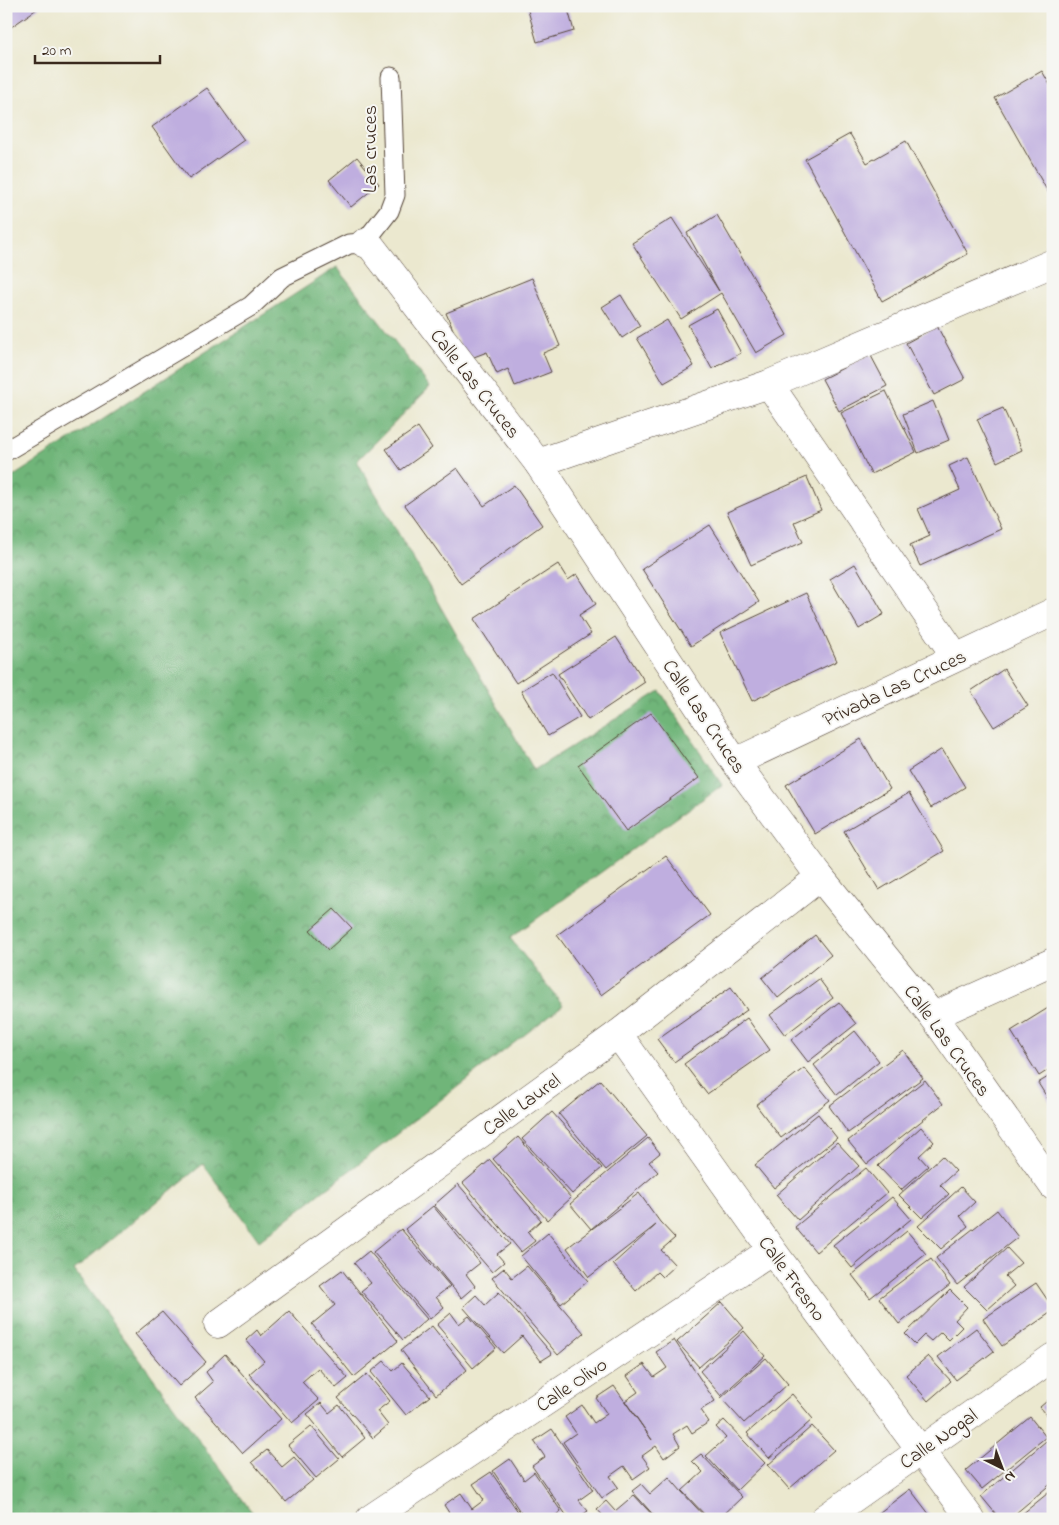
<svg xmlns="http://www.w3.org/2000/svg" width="1059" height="1525" font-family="'Indie Flower',sans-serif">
<defs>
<pattern id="forest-crowns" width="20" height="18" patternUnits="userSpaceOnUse" patternTransform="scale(1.25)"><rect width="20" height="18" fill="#6fb579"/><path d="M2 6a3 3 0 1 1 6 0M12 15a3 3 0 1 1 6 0" fill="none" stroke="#5c9363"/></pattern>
</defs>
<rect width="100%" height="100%" fill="#f6f6f2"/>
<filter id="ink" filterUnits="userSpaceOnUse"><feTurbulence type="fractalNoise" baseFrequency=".02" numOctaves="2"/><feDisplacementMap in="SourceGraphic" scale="10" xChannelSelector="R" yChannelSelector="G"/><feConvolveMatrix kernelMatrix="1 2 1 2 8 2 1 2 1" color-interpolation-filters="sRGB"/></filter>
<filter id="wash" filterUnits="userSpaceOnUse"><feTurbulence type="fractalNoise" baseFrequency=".0096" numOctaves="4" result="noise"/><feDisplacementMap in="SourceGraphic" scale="20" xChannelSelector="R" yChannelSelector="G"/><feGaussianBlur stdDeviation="1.12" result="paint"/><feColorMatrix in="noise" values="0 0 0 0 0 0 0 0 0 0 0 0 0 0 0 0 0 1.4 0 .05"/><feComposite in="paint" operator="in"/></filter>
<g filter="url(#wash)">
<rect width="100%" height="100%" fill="#ebe8cf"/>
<!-- forest -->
<path fill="url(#forest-crowns)" stroke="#55704c" d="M 337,267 L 430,387 L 357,461 L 534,770 L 660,691 L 722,785 L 510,938 L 563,1005 L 259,1241 L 203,1164 L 74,1270 L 257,1519 L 6,1519 L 6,481 Z"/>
<g id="blocks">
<!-- building -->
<g fill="#bfaedf">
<path d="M 6,6 L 41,6 L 7,30 Z"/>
<path d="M 530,6 L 567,6 L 574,31 L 537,42 L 527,7 Z"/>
<path d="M 1042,71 L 1053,90 L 1053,201 L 995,98 Z"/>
<path d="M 207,88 L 244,140 L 189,179 L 152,127 Z"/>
<path d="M 850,134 L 867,163 L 906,141 L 968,254 L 882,301 L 805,159 Z"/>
<path d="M 357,157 L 379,184 L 351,207 L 329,180 Z"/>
<path d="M 717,215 L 787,335 L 756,353 L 721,293 L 681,319 L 632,243 L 672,218 L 719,291 L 687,233 Z"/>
<path d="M 532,278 L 560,346 L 543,353 L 551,372 L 515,386 L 508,369 L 497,374 L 487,352 L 466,360 L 446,313 Z"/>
<path d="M 621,295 L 640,326 L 622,338 L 602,307 Z"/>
<path d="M 717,309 L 741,353 L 712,369 L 688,325 Z"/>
<path d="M 667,320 L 694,366 L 664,383 L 637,338 Z"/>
<path d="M 937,326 L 965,379 L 934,395 L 906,343 Z"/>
<path d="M 870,354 L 887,386 L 839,411 L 822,379 Z"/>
<path d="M 886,391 L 916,452 L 871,474 L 841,413 Z"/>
<path d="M 933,401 L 949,440 L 918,453 L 903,414 Z"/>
<path d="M 1003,408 L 1022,450 L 997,462 L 977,419 Z"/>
<path d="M 418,427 L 432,448 L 401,470 L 386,449 Z"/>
<path d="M 968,457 L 1001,529 L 920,566 L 910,545 L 930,536 L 918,509 L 960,490 L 949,466 Z"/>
<path d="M 457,468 L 484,506 L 514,485 L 542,525 L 461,584 L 405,505 Z"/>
<path d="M 807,477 L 821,510 L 794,522 L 803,542 L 751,565 L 727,512 Z"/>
<path d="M 710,525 L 759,602 L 691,646 L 642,569 Z"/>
<path d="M 558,564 L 568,580 L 577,574 L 596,604 L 579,615 L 591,634 L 516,683 L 474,619 Z"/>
<path d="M 855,564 L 884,614 L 859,629 L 830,579 Z"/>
<path d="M 806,593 L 837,661 L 752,701 L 720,633 Z"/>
<path d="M 616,637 L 645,682 L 588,720 L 558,674 Z"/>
<path d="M 1004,669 L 1028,706 L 994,727 L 971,691 Z"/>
<path d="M 552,672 L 580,717 L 548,736 L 521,691 Z"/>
<path d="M 651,713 L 699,778 L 626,831 L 578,765 Z"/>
<path d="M 861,739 L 890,789 L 815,834 L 786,785 Z"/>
<path d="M 942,749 L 965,787 L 931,808 L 908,771 Z"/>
<path d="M 909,793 L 944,851 L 879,890 L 844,831 Z"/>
<path d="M 666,856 L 710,915 L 601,995 L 557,935 Z"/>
<path d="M 334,909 L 352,928 L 328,950 L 310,930 Z"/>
<path d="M 815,935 L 831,955 L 778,998 L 762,978 Z"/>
<path d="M 819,979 L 833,998 L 785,1035 L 770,1015 Z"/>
<path d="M 731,987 L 747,1010 L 674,1062 L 657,1039 Z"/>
<path d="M 839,1002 L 856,1024 L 808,1062 L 791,1040 Z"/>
<path d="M 1053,1005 L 1053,1067 L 1039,1076 L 1011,1031 Z"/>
<path d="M 747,1018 L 770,1050 L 707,1094 L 684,1064 Z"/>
<path d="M 855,1031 L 879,1061 L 837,1095 L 814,1065 Z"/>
<path d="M 903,1050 L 923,1078 L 848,1133 L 829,1106 Z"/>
<path d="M 804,1068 L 830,1100 L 781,1138 L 756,1105 Z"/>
<path d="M 1053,1074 L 1053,1107 L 1038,1083 Z"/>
<path d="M 600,1080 L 647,1136 L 606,1170 L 559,1114 Z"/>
<path d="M 925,1080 L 943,1104 L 867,1164 L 848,1141 Z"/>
<path d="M 552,1112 L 602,1168 L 572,1194 L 522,1139 Z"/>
<path d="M 818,1114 L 837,1138 L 774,1188 L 755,1165 Z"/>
<path d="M 921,1127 L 934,1142 L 919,1156 L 928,1166 L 901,1190 L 878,1166 Z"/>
<path d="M 518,1137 L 571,1198 L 547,1220 L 493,1159 Z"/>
<path d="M 648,1138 L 660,1153 L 649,1162 L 658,1172 L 591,1229 L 570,1204 Z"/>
<path d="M 837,1142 L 859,1166 L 798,1220 L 776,1195 Z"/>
<path d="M 942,1156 L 956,1171 L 940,1185 L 949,1194 L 922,1218 L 899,1195 Z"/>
<path d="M 490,1160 L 541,1220 L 528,1232 L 535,1241 L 521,1252 L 463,1183 Z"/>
<path d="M 866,1168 L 887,1193 L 816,1252 L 795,1227 Z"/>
<path d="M 458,1184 L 510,1244 L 497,1254 L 504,1262 L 492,1272 L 434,1205 Z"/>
<path d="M 961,1187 L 975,1202 L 960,1216 L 968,1226 L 941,1249 L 918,1226 Z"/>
<path d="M 639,1193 L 660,1222 L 675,1238 L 661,1250 L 675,1265 L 662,1277 L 657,1272 L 636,1291 L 613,1264 L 656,1225 L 589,1277 L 567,1248 Z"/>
<path d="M 892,1197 L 911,1219 L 852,1268 L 833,1245 Z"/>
<path d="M 433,1206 L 480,1263 L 466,1274 L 475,1286 L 461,1298 L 405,1229 Z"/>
<path d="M 997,1210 L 1018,1237 L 957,1285 L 936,1258 Z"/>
<path d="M 401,1229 L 450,1286 L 436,1297 L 444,1307 L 430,1319 L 373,1252 Z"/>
<path d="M 907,1231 L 926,1254 L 870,1298 L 852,1275 Z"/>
<path d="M 548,1233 L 588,1281 L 561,1304 L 521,1256 Z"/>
<path d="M 1007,1248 L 1021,1263 L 1005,1276 L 1014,1286 L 987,1310 L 964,1287 Z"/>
<path d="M 369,1251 L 427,1319 L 403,1340 L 361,1291 L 371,1283 L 354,1263 Z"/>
<path d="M 931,1259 L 950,1285 L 899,1324 L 879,1298 Z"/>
<path d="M 527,1266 L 584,1333 L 558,1355 L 492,1278 L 504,1268 L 512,1278 Z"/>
<path d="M 342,1270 L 398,1341 L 354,1377 L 312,1324 L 335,1305 L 320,1286 Z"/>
<path d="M 1036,1283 L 1053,1308 L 1053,1311 L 1002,1346 L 983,1319 Z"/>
<path d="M 950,1290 L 967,1307 L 955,1320 L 962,1327 L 949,1340 L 941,1332 L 931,1341 L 924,1335 L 915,1344 L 905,1334 Z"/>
<path d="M 499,1292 L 531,1329 L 552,1354 L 541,1361 L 522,1336 L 503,1353 L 463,1307 L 476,1295 L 485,1305 Z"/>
<path d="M 722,1302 L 744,1328 L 699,1367 L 677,1342 Z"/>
<path d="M 289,1311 L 348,1378 L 336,1388 L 318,1368 L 302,1382 L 319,1400 L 292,1423 L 249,1374 L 264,1361 L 246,1340 L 257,1330 L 261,1336 Z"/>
<path d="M 162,1312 L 206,1362 L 179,1386 L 135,1334 Z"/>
<path d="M 451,1313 L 459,1324 L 469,1316 L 496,1348 L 473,1368 L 437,1325 Z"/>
<path d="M 432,1326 L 467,1370 L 436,1395 L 401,1350 Z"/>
<path d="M 976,1328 L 994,1351 L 956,1380 L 938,1357 Z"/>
<path d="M 744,1331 L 765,1356 L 721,1396 L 700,1371 Z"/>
<path d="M 674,1340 L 715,1401 L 701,1410 L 709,1422 L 692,1433 L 687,1425 L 673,1434 L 680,1446 L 664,1458 L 656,1446 L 642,1456 L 650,1467 L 633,1479 L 624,1466 L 610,1476 L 618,1487 L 602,1498 L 563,1442 L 576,1433 L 565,1417 L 582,1405 L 594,1423 L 607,1414 L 596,1398 L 614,1386 L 652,1440 L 625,1401 L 638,1392 L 627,1376 L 644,1364 L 654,1377 L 667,1368 L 656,1352 Z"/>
<path d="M 225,1354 L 281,1419 L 243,1453 L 195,1398 L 213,1382 L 206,1372 Z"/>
<path d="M 928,1356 L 951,1381 L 928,1401 L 906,1375 Z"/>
<path d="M 766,1358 L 788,1384 L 744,1423 L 721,1398 Z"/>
<path d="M 384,1361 L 393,1371 L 402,1363 L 430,1396 L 406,1415 L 371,1372 Z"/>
<path d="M 367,1374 L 390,1401 L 377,1411 L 388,1425 L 373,1438 L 338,1398 Z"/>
<path d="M 792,1394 L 813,1419 L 769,1458 L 747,1433 Z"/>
<path d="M 1053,1396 L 1053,1422 L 1040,1407 Z"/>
<path d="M 321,1403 L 329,1413 L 339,1405 L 365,1438 L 342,1457 L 307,1414 Z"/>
<path d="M 1030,1417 L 1046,1437 L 982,1489 L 966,1470 Z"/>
<path d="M 724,1420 L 765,1463 L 737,1490 L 706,1456 L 726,1438 L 716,1427 Z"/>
<path d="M 311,1426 L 339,1459 L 316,1478 L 288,1445 Z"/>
<path d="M 812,1426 L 834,1450 L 789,1489 L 768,1465 Z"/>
<path d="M 552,1429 L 593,1490 L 579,1500 L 588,1511 L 576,1519 L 569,1519 L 532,1466 L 545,1457 L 534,1441 Z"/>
<path d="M 1046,1441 L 1053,1449 L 1053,1482 L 1009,1519 L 1000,1519 L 981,1496 Z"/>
<path d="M 267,1450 L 282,1467 L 294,1457 L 313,1480 L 286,1502 L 252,1462 Z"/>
<path d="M 701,1454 L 742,1497 L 719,1519 L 709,1519 L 682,1491 L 703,1472 L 692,1461 Z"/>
<path d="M 510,1459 L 524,1480 L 534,1472 L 561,1511 L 551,1519 L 525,1519 L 493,1471 Z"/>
<path d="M 491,1472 L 523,1519 L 453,1519 L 444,1505 L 461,1493 L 472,1509 L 484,1500 L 473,1484 Z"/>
<path d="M 669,1477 L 682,1492 L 707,1519 L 657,1519 L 632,1491 L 641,1484 L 650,1494 Z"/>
<path d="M 910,1489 L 933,1519 L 871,1519 Z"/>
<path d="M 1053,1489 L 1053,1519 L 1016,1519 Z"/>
<path d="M 634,1495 L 656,1519 L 606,1519 L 597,1509 L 606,1501 L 615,1511 Z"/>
</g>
</g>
</g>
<g filter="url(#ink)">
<use href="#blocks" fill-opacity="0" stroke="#554639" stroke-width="1"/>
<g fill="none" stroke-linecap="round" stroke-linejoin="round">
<defs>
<path id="lane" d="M 6,451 L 251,306 L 282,277 L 349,244 L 364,243 L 389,211 L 395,195 L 391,77"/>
<g id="street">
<path d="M 364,243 L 371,246 L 538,463 L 735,762 L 820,877 L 933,1016 L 1053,1186"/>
<path d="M 769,384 L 956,657"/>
<path d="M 538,463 L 769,384 L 1053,263"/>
<path d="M 735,762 L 1053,612"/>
<path d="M 933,1016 L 1053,962"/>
<path d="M 618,1034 L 772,1250 L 971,1519"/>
<path d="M 218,1324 L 618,1034 L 820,877"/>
<path d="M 370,1519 L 772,1250"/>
<path d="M 824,1519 L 1053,1357"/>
</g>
</defs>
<!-- lane casing -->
<use href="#lane" stroke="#554639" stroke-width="21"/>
<!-- street casing -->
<use href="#street" stroke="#554639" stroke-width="29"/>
<!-- lane -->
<use href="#lane" stroke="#fff" stroke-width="19"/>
<!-- street -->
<use href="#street" stroke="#fff" stroke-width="28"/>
</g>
</g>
<g text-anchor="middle" stroke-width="4" stroke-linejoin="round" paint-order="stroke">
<!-- street labels -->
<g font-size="20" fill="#3b2a1e" stroke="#f6f6f2">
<text transform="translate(369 149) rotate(-90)" y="7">Las cruces</text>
<text transform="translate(476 383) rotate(52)" y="7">Calle Las Cruces</text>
<text transform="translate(894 687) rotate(-25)" y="7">Privada Las Cruces</text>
<text transform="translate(705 716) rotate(56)" y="7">Calle Las Cruces</text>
<text transform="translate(948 1040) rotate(54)" y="7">Calle Las Cruces</text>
<text transform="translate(521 1104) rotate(-36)" y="7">Calle Laurel</text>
<text transform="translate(793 1278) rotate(54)" y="7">Calle Fresno</text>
<text transform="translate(571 1384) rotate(-34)" y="7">Calle Olivo</text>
<text transform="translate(938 1438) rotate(-35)" y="7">Calle Nogal</text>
</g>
</g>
<!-- margin -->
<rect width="1059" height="1525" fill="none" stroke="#f6f6f2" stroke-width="25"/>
<!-- north arrow -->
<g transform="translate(1002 1468) rotate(138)" stroke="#f6f6f2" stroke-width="4" paint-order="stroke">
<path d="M0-4L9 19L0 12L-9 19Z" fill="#3b2a1e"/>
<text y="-8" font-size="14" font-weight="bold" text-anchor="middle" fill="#3b2a1e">N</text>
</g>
<!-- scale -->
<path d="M35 55v8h125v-8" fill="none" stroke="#3b2a1e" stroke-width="2.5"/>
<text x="42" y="55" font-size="15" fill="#3b2a1e" stroke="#f6f6f2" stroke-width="4" paint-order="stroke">20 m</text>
</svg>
